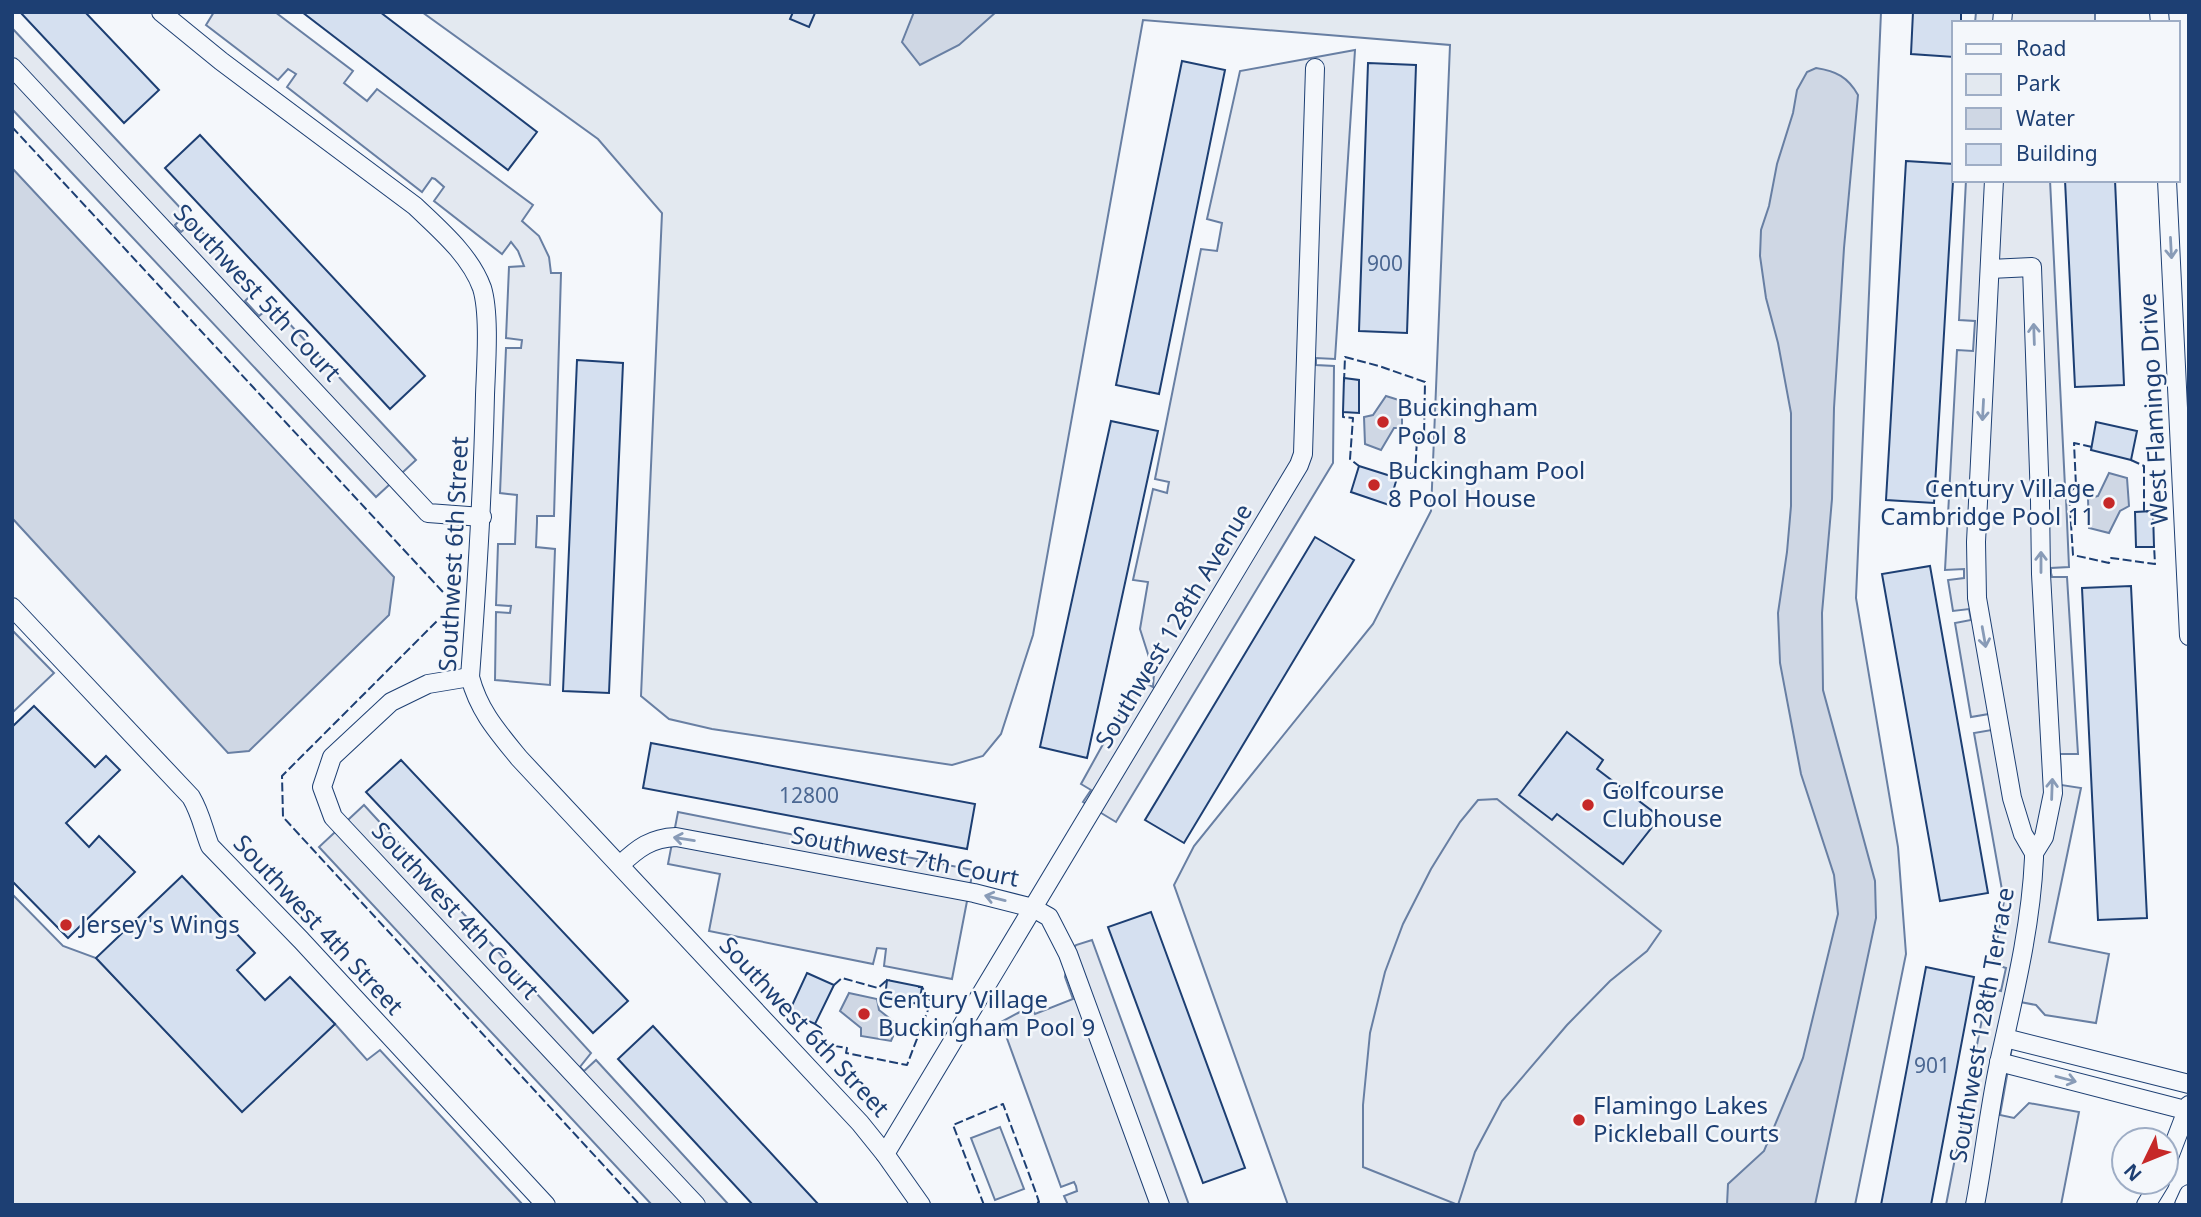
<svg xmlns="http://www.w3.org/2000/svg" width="2201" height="1217" font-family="'Noto Sans',sans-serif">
<rect width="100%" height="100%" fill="#f4f7fb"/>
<!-- green -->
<g fill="#e3e9f0" stroke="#687fa3" stroke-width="2">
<path d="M 422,12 L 1881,12 L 1856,598 L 1898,847 L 1906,954 L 1855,1205 L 1288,1205 L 1174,885 L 1194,846 L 1373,624 L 1431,511 L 1450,45 L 1143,20 L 1033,635 L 1001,734 L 983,756 L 952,765 L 712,729 L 669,719 L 641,696 L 662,213 L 598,139 Z"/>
<path d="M 1000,1127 L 1024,1189 L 995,1200 L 971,1138 Z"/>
</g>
<!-- parking -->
<g fill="#e3e8f0" stroke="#687fa3" stroke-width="2">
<path d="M 214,12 L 275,12 L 353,71 L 344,83 L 367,101 L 377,89 L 533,205 L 522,221 L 539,236 L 549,257 L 551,273 L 561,273 L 554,516 L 537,516 L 537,522 L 536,547 L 555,549 L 550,685 L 495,680 L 496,612 L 510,613 L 511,606 L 496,605 L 498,544 L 515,544 L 517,495 L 500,493 L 506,348 L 521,348 L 522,340 L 506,338 L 509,267 L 524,266 L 518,251 L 511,242 L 502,254 L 434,201 L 444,187 L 435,179 L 432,178 L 422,192 L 287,87 L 296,74 L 288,69 L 278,80 L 206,25 Z"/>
<path d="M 1976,12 L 2095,12 L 2095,23 L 1975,23 Z"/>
<path d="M 12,28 L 186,214 L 175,225 L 177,228 L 181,232 L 193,222 L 256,290 L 245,301 L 259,316 L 272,305 L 416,460 L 376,497 L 12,109 Z"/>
<path d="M 1355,50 L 1335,359 L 1316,358 L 1316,365 L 1334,366 L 1333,463 L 1116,822 L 1083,802 L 1091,790 L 1081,784 L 1139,679 L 1153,687 L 1154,673 L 1140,629 L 1148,582 L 1133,580 L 1153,489 L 1167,493 L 1168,487 L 1169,482 L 1155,479 L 1201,249 L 1217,251 L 1222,223 L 1207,219 L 1240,71 Z"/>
<path d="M 1966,180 L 2050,180 L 2065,487 L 2048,486 L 2048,498 L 2066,498 L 2069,567 L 2051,568 L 2051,573 L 2052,577 L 2067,577 L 2078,754 L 2060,754 L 2061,785 L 2081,788 L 2049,942 L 2109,954 L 2096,1023 L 2045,1015 L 2036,1005 L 2020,1002 L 2000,1115 L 2014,1118 L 2029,1103 L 2079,1112 L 2061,1205 L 1946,1205 L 1988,988 L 2001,991 L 2006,968 L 1993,964 L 2004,901 L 1974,733 L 1992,730 L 1989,714 L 1971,717 L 1955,623 L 1971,620 L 1969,609 L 1953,611 L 1948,580 L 1964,578 L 1964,569 L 1945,570 L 1957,350 L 1973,351 L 1975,321 L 1959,320 Z"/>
<path d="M 12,630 L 54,673 L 12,713 Z"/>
<path d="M 1497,799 L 1661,931 L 1647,951 L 1610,981 L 1567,1025 L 1502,1101 L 1475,1152 L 1458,1205 L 1363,1167 L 1363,1105 L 1370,1033 L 1385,972 L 1403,924 L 1431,869 L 1460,822 L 1478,800 Z"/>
<path d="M 364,805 L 591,1053 L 580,1067 L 584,1071 L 596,1060 L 729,1205 L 652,1205 L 319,847 Z"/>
<path d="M 678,812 L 973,870 L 952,979 L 884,966 L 886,949 L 877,948 L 873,964 L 709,931 L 720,874 L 668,864 Z"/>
<path d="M 12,894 L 63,946 L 96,958 L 242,1111 L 335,1024 L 367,1060 L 380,1050 L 523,1205 L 12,1205 Z"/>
<path d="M 1092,940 L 1189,1205 L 1068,1205 L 1064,1196 L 1077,1191 L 1076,1186 L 1074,1182 L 1061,1187 L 1001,1022 L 1031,1006 L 1035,1014 L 1073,999 L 1065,977 L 1068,954 L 1076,945 Z"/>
</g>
<!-- water -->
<g fill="#cfd7e4" stroke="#687fa3" stroke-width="2">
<path d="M 914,12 L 996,12 L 959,45 L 920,65 L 902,42 Z"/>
<path d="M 1816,68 C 1836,71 1848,77 1858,95 L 1844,248 L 1834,408 L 1832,499 L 1822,613 L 1823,690 L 1875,881 L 1876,918 L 1815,1205 L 1727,1205 L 1728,1184 L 1764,1151 L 1803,1058 L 1838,914 L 1834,875 L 1801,774 L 1780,663 L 1778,613 L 1787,552 L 1791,506 L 1791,413 L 1778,343 L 1766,298 L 1760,256 L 1761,230 L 1769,206 L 1777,164 L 1793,113 L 1797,90 L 1807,72 Z"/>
<path d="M 12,168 L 394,577 L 389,615 L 249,751 L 228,753 L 12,518 Z"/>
<path d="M 1386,396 L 1402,401 L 1402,428 L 1394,428 L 1381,450 L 1365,444 L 1364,417 L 1373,415 Z"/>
<path d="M 2109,473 L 2127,478 L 2129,506 L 2120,511 L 2109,533 L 2089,528 L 2088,499 L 2098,496 Z"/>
<path d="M 849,993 L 877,999 L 879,1010 L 898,1025 L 891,1041 L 861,1036 L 861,1028 L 840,1011 Z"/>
</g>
<!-- building -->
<g fill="#d5e0f0" stroke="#1d3f73" stroke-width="2">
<path d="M 20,12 L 85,12 L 159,90 L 124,123 Z"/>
<path d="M 302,12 L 380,12 L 537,132 L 508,170 Z"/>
<path d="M 793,12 L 813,12 L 815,13 L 809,27 L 790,19 Z"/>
<path d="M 1913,12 L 1961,12 L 1961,23 L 1954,23 L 1954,57 L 1911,54 Z"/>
<path d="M 1182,61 L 1225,70 L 1159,394 L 1116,385 Z"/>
<path d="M 1368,63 L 1416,65 L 1407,333 L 1359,331 Z"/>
<path d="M 200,135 L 425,376 L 390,409 L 165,168 Z"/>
<path d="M 1906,161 L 1954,164 L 1934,503 L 1886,500 Z"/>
<path d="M 2065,180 L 2115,180 L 2124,385 L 2075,387 Z"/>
<path d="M 577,360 L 623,363 L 609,693 L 563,691 Z"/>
<path d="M 1344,378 L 1359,380 L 1359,413 L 1343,412 Z"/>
<path d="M 1111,421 L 1158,431 L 1087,758 L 1040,747 Z"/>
<path d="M 2096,422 L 2137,431 L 2131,460 L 2091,450 Z"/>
<path d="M 1359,466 L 1397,478 L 1389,505 L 1351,492 Z"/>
<path d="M 2153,511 L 2154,547 L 2136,547 L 2135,512 Z"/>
<path d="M 1315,537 L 1354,560 L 1184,843 L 1145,820 Z"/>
<path d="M 1930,566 L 1988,893 L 1940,901 L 1882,574 Z"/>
<path d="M 2131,586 L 2147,918 L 2098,920 L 2082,588 Z"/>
<path d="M 34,706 L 95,767 L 106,756 L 120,770 L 66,823 L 89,847 L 99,836 L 135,872 L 68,938 L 12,881 L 12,727 Z"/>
<path d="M 1567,732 L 1603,760 L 1597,769 L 1660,817 L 1623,864 L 1557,814 L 1552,820 L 1519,795 Z"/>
<path d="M 651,743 L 975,804 L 967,849 L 643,788 Z"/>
<path d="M 401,760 L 628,1001 L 593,1033 L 366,792 Z"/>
<path d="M 182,876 L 255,953 L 237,970 L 265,1000 L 290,977 L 335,1024 L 242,1112 L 96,958 Z"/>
<path d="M 1151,912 L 1245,1168 L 1203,1183 L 1108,927 Z"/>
<path d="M 1926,967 L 1974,977 L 1931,1205 L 1881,1205 Z"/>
<path d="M 807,973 L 834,985 L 815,1024 L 789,1012 Z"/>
<path d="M 887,980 L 922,987 L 919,1004 L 885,998 Z"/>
<path d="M 653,1026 L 819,1205 L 753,1205 L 618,1059 Z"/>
</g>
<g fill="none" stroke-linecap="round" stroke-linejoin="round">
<defs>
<g id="minor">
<path d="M 161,12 L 221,61 L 415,206 C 440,230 470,255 482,288 C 490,314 486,366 485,395 C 483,489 477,583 470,677 C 479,711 497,731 519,758 L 860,1123 L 885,1154 L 921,1205"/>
<path d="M 2159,12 L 2160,23"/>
<path d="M 2002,23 L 2003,12"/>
<path d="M 12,67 L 428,513 L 482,517"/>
<path d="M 2167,180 L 2189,636"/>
<path d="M 1990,269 L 2032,267 L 2040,501 L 2041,574 L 2053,793 L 2044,837 L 2034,853"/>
<path d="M 12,607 L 191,797 C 201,814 203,828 210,846 L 301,940 L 546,1205"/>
<path d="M 470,677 L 428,684 L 391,702 L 332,757 L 322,787 L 333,817 L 696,1205"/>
<path d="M 620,865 C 638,848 651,838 676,837 L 974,893 L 1033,908 L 1049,917 L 1068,954 L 1160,1205"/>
<path d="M 2005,1038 L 2189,1084"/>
<path d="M 1999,1062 L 2189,1111"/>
<path d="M 885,1154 L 1299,465 L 1303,454 L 1315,68"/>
<path d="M 2166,1165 L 2189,1105"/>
<path d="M 1975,1205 C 1984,1158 1989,1110 1999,1063 C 2014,995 2031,927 2034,858 L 2034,853 L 2023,834 L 2012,798 L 1977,598 L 1976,542 L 1994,180"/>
<path d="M 2146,1205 L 2160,1182"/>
<path d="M 2184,1205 L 2189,1194"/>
</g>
</defs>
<!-- minor casing -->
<use href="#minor" stroke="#1d3f73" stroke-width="20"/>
<!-- minor -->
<use href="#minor" stroke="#f4f7fb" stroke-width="18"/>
<!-- fence -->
<g stroke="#1d3f73" stroke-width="2" stroke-dasharray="9 3.5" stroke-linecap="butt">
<path d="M 12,127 L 454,604 L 282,776 L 283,817 L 640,1205"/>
<path d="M 1344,382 L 1345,357 L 1379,366 L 1425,382 L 1424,438 L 1417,439 L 1415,475 L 1400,470 L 1397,478"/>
<path d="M 1343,410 L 1343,417 L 1353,418 L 1350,459 L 1359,466"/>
<path d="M 2092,447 L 2074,443 L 2076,486 L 2069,493 L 2073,555 L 2109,563 L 2111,558 L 2155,564 L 2154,545"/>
<path d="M 2131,460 L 2144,466 L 2144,512 L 2148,511"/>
<path d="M 834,985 L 842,978 L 878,988 L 887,980 L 890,980"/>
<path d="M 815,1024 L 821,1028 L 817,1036 L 822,1044 L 847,1048 L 846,1053 L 907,1065 L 931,1002 L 922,987 L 918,987"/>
<path d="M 984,1205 L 953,1125 L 1003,1104 L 1036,1193 L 1039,1202 L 1032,1205"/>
</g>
</g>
<!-- one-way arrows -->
<defs><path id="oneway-shaft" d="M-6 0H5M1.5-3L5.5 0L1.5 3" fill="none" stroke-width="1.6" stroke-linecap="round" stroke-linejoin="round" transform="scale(1.75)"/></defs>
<g stroke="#889bb7">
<use href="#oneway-shaft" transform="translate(2171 248) rotate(87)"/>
<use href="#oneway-shaft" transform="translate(2034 334) rotate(-92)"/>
<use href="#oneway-shaft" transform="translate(1983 410) rotate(93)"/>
<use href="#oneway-shaft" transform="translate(2041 562) rotate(-90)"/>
<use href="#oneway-shaft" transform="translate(1984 637) rotate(80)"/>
<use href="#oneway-shaft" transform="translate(2052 789) rotate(-88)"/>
<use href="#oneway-shaft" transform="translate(684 839) rotate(-171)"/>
<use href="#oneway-shaft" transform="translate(995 898) rotate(-166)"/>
<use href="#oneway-shaft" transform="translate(2066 1079) rotate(15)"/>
</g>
<!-- markers -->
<g fill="#c62828" stroke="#f4f7fb" stroke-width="2.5">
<circle cx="1383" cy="422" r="7"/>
<circle cx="1374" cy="485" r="7"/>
<circle cx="2109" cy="503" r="7"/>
<circle cx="1588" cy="805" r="7"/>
<circle cx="66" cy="925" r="7"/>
<circle cx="864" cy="1014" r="7"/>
<circle cx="1579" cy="1120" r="7"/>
</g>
<g text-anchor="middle" stroke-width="5" stroke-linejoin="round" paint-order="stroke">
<!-- number labels -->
<g font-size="21" fill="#4b6792">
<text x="1385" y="271">900</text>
<text x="809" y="803">12800</text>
<text x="1932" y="1073">901</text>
</g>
<!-- street labels -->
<g font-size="24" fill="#1d3f73" stroke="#f4f7fb">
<text transform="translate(257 293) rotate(47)" y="8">Southwest 5th Court</text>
<text transform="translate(2154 409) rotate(-93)" y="8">West Flamingo Drive</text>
<text transform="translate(454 554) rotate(-87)" y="8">Southwest 6th Street</text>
<text transform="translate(1174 626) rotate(-59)" y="8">Southwest 128th Avenue</text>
<text transform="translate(905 857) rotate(11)" y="8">Southwest 7th Court</text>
<text transform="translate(455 911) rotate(47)" y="8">Southwest 4th Court</text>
<text transform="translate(318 925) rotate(47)" y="8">Southwest 4th Street</text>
<text transform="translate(1982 1025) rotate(-80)" y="8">Southwest 128th Terrace</text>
<text transform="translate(804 1027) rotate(47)" y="8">Southwest 6th Street</text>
</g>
<!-- poi labels -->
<g font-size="24" fill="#1d3f73" stroke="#f4f7fb" text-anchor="start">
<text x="1397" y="416">Buckingham<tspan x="1397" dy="28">Pool 8</tspan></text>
<text x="1388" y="479">Buckingham Pool<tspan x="1388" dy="28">8 Pool House</tspan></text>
<text x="2095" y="497" text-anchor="end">Century Village<tspan x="2095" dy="28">Cambridge Pool 11</tspan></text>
<text x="1602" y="799">Golfcourse<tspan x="1602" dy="28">Clubhouse</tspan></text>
<text x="80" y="933">Jersey's Wings</text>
<text x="878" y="1008">Century Village<tspan x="878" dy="28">Buckingham Pool 9</tspan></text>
<text x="1593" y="1114">Flamingo Lakes<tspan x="1593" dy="28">Pickleball Courts</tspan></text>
</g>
</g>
<!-- border -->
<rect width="2201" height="1217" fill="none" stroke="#1d3f73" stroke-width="28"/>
<!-- legend -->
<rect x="1952" y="21" width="228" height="161" fill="#f4f7fb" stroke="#9eadc5" stroke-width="2"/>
<rect x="1966" y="44" width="35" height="10" fill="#f4f7fb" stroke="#9eadc5" stroke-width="2"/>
<text x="2016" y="56" font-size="21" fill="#1d3f73">Road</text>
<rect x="1966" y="74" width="35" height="21" fill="#e3e9f0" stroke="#9eadc5" stroke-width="2"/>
<text x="2016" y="91" font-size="21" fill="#1d3f73">Park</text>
<rect x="1966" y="108" width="35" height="21" fill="#cfd7e4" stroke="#9eadc5" stroke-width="2"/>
<text x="2016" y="126" font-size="21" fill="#1d3f73">Water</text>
<rect x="1966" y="144" width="35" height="21" fill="#d5e0f0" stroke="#9eadc5" stroke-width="2"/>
<text x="2016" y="161" font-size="21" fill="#1d3f73">Building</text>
<!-- north arrow -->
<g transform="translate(2145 1161) rotate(227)"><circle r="33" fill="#f4f7fb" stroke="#9eadc5" stroke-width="2"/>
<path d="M0-5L12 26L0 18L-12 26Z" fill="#c62828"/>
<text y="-10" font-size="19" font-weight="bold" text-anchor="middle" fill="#1d3f73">N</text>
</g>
</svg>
